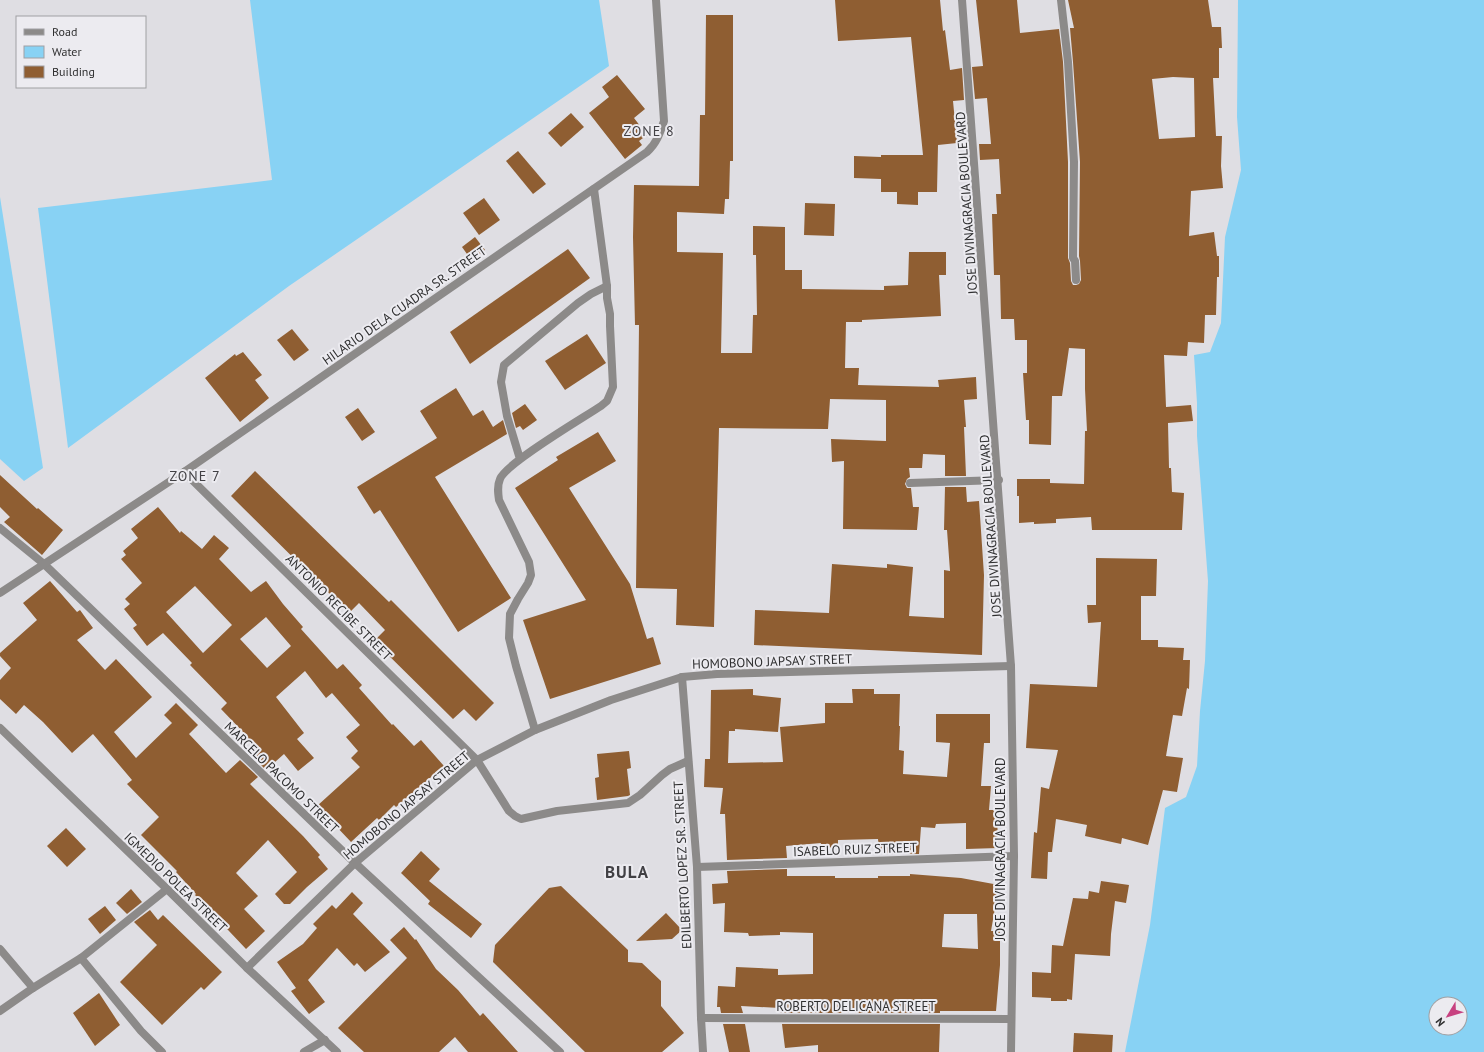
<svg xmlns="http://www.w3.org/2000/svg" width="1484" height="1052" font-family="'PT Sans',sans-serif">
<rect width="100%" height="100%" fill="#dfdee3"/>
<!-- water -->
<g fill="#88d2f4" fill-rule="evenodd">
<path d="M 250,0 L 599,0 L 609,66 L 289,286 L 68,448 L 38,208 L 272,180 Z"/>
<path d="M 1238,0 L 1484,0 L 1484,1052 L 1125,1052 L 1150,925 L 1165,808 L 1186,797 L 1197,766 L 1200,711 L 1205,661 L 1208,581 L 1197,436 L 1197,403 L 1194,355 L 1210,352 L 1221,323 L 1225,237 L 1241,170 L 1237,117 ZM 1436,1004 L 1460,1004 L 1460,1028 L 1436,1028 Z"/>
<path d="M 0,197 L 43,468 L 24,481 L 0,459 Z"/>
</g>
<!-- building -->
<g fill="#8f5e32" fill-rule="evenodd">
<path d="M 835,0 L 940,0 L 943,31 L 945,30 L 950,70 L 962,68 L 964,100 L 953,101 L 957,143 L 938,145 L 937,192 L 918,192 L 918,205 L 897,204 L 897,192 L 881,192 L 881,179 L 854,178 L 854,156 L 881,157 L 881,155 L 923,155 L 911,37 L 838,41 Z"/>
<path d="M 976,0 L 1017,0 L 1020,33 L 1059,29 L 1063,62 L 1068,162 L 1068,258 L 1070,263 L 1071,281 L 1073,285 L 1076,285 L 1079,284 L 1081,280 L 1080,261 L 1079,256 L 1080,162 L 1073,62 L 1070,28 L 1074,28 L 1068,0 L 1208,0 L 1212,27 L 1221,27 L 1222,48 L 1219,48 L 1219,78 L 1213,78 L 1216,136 L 1222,136 L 1221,166 L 1223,188 L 1191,191 L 1189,236 L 1214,232 L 1217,256 L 1219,256 L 1219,277 L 1217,277 L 1216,315 L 1205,315 L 1204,343 L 1188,342 L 1187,356 L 1164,355 L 1166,407 L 1191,405 L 1193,421 L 1168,423 L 1169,468 L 1171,468 L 1172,492 L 1184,493 L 1182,530 L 1092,530 L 1091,517 L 1056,519 L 1056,523 L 1034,524 L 1034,522 L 1019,523 L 1019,496 L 1017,496 L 1017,479 L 1050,479 L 1050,483 L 1084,484 L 1085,431 L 1087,431 L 1085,389 L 1085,349 L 1069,348 L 1062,396 L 1052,396 L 1051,445 L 1029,444 L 1029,420 L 1026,420 L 1023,373 L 1027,373 L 1027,340 L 1015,340 L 1014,319 L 1001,319 L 1000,275 L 994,275 L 992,214 L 997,214 L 996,194 L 1001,194 L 999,159 L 980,160 L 979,144 L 991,144 L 987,98 L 975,99 L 972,67 L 983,66 ZM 1173,77 L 1194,78 L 1195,137 L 1159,139 L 1152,79 Z"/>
<path d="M 706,15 L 733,15 L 733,161 L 730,161 L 729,199 L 725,199 L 724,214 L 677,212 L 677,252 L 723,253 L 721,353 L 752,353 L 753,315 L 757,315 L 756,255 L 753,255 L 753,226 L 785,227 L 785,270 L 802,270 L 802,289 L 884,290 L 884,286 L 908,285 L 909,252 L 946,252 L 946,275 L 939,275 L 941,316 L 862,320 L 862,322 L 846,322 L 845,368 L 859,368 L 858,385 L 939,387 L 938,380 L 976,377 L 977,399 L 964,400 L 966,427 L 964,427 L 966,476 L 945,476 L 945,455 L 923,454 L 922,468 L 909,468 L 910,477 L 907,479 L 905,484 L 907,488 L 911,488 L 913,507 L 919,507 L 917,530 L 843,529 L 844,461 L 832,462 L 831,439 L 886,441 L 886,400 L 830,399 L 828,429 L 719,428 L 714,627 L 676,625 L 677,589 L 636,588 L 639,325 L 635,325 L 633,237 L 634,185 L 699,186 L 700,115 L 705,115 Z"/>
<path d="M 617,75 L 645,109 L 634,118 L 647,135 L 639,141 L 642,145 L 625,159 L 589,113 L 609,97 L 602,87 Z"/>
<path d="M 571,113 L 584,127 L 561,147 L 548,133 Z"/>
<path d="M 518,151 L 546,184 L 533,194 L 506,161 Z"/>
<path d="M 484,198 L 500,220 L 479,235 L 463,213 Z"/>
<path d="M 805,203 L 835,204 L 834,236 L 804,235 Z"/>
<path d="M 475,237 L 485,250 L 472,261 L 462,247 Z"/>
<path d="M 568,249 L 590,278 L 470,364 L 450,332 Z"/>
<path d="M 292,329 L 309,350 L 294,361 L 277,340 Z"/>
<path d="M 587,334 L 606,363 L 565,390 L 545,361 Z"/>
<path d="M 243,352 L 262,375 L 255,380 L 269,398 L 240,422 L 205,378 L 235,354 L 236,356 Z"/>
<path d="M 456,388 L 473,416 L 483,410 L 493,427 L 503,420 L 507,434 L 435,477 L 511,598 L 458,632 L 380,510 L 374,514 L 357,487 L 437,438 L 420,411 Z"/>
<path d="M 525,404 L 537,420 L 523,430 L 520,426 L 516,428 L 512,413 Z"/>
<path d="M 358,408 L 375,432 L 362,441 L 345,417 Z"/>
<path d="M 598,432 L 616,461 L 569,488 L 630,584 L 647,639 L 653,637 L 661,664 L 550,699 L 523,620 L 586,600 L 515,488 L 558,460 L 556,457 Z"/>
<path d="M 255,471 L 389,602 L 391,600 L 494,703 L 476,721 L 464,709 L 453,719 L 374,641 L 385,630 L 359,603 L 349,613 L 231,496 Z"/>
<path d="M 0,475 L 37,509 L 38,508 L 63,530 L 42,555 L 4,522 L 10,517 L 0,507 Z"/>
<path d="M 945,487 L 966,487 L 967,502 L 979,501 L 984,575 L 982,655 L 754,645 L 755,610 L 829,613 L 832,564 L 887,568 L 887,564 L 913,567 L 909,616 L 944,618 L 944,570 L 950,571 L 947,530 L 944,530 Z"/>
<path d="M 158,507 L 180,533 L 181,531 L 202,549 L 214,535 L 229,548 L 219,559 L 251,592 L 266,581 L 283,604 L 303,627 L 301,629 L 337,669 L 343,664 L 362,685 L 359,688 L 392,725 L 393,724 L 414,746 L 421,740 L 444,766 L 396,807 L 394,805 L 379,820 L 377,818 L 351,842 L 317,806 L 360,767 L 351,758 L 358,751 L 346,737 L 360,725 L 332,693 L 326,698 L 305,671 L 276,697 L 304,733 L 297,739 L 314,758 L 298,771 L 284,754 L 266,770 L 248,752 L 253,747 L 243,736 L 245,734 L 221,709 L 227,703 L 190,665 L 192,663 L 163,633 L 147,646 L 133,628 L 137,625 L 124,609 L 130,604 L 125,599 L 142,583 L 121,559 L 126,555 L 123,551 L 138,538 L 131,529 ZM 195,586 L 232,625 L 203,653 L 166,612 ZM 266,617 L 291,646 L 267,668 L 240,639 Z"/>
<path d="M 1096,558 L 1157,559 L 1156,596 L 1141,596 L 1141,640 L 1158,640 L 1158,647 L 1184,648 L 1183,660 L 1190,660 L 1189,689 L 1187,688 L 1182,716 L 1173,715 L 1166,756 L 1183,758 L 1177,792 L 1163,790 L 1148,845 L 1122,838 L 1121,844 L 1085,836 L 1087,825 L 1056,819 L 1052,852 L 1048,852 L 1047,879 L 1031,878 L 1034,832 L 1037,833 L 1041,787 L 1049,789 L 1058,750 L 1026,748 L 1030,684 L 1097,687 L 1101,622 L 1088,623 L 1087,605 L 1096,605 Z"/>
<path d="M 50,581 L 77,612 L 80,610 L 93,628 L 77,640 L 105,670 L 116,659 L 152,697 L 114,732 L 136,758 L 172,723 L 164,715 L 176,703 L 198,725 L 189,734 L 226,773 L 240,760 L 258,777 L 250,784 L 303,836 L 320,855 L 318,857 L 328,869 L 307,887 L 290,904 L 284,904 L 275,894 L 297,872 L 268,840 L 236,873 L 258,896 L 244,909 L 265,931 L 246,949 L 195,895 L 196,894 L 176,872 L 177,871 L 141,835 L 159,817 L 127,784 L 132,780 L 93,734 L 72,753 L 43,722 L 24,705 L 16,714 L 0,699 L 0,680 L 11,668 L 0,656 L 0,653 L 37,620 L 23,603 Z"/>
<path d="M 753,689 L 753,695 L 781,698 L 778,732 L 735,729 L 735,731 L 729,731 L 728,763 L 783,762 L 780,727 L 825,723 L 825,703 L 853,703 L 852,689 L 874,689 L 874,694 L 900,694 L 899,726 L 900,726 L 899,750 L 904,751 L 903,774 L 947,777 L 950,743 L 936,742 L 936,714 L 990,714 L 990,743 L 984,743 L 981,786 L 991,786 L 989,810 L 997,810 L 998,848 L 966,849 L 966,823 L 936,824 L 935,828 L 921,827 L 919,854 L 901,854 L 879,852 L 878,839 L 838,840 L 838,848 L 820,847 L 821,843 L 786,846 L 787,858 L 727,860 L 725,814 L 720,814 L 723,788 L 704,787 L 705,759 L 710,759 L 711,690 Z"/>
<path d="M 629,751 L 631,768 L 627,769 L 630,795 L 628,796 L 597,800 L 595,778 L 599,777 L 597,754 Z"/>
<path d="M 66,828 L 86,849 L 67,867 L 47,846 Z"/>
<path d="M 421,851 L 440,869 L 429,881 L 482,924 L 471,938 L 428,904 L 430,901 L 401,873 Z"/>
<path d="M 787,869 L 787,876 L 835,876 L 835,878 L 878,878 L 878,876 L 910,876 L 910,874 L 961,878 L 999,885 L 991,931 L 1000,931 L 1000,965 L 996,1011 L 940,1011 L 940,1013 L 781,1013 L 780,1008 L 741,1006 L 743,1013 L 721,1013 L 720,1007 L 717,1007 L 718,986 L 735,987 L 736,967 L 778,969 L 778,975 L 813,974 L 813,933 L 780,932 L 780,935 L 749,936 L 748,933 L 724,932 L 725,903 L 713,904 L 712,884 L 728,883 L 727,871 ZM 944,914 L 977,914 L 978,949 L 942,947 Z"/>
<path d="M 1101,881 L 1129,885 L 1126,903 L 1115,901 L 1111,934 L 1110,956 L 1075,954 L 1072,1000 L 1067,999 L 1067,1001 L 1051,1001 L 1051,998 L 1032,997 L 1032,972 L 1051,973 L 1052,945 L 1063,946 L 1073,898 L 1088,899 L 1089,891 L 1099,893 Z"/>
<path d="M 561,886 L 628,950 L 628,962 L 642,963 L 661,981 L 661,1006 L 684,1033 L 662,1052 L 585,1052 L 493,962 L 495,945 L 549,888 Z"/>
<path d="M 131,889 L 142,902 L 127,914 L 116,903 Z"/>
<path d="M 352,892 L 363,903 L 353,914 L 390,952 L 365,972 L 357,963 L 354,966 L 337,948 L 308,980 L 325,1002 L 309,1014 L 291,991 L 296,988 L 277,962 L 303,944 L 317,928 L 313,924 L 332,905 L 336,909 Z"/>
<path d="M 105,906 L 116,920 L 100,934 L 88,919 Z"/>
<path d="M 150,910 L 158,920 L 163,915 L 222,972 L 204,990 L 201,987 L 162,1025 L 120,982 L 157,945 L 134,922 Z"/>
<path d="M 666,913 L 682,930 L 672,939 L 636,941 Z"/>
<path d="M 404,927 L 415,940 L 416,939 L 436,969 L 458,990 L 480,1016 L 483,1013 L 518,1052 L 468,1052 L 455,1037 L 439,1052 L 364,1052 L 338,1028 L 407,958 L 390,940 Z"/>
<path d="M 99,993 L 120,1025 L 95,1046 L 73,1013 Z"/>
<path d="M 723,1024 L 745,1024 L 750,1052 L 729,1052 Z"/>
<path d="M 782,1024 L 940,1024 L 939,1052 L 818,1052 L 818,1045 L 785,1048 Z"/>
<path d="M 1074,1033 L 1113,1035 L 1112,1052 L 1073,1052 Z"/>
</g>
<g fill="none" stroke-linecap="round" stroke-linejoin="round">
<!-- lane -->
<g stroke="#8c8a89" stroke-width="8">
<path d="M 594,189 L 607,286"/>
<path d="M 520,459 L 507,416 L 501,382 L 504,365 L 578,303 L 591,294 L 607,286 L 607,298 L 610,314 L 610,326 L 613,387 L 607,401 L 601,406 C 583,418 506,463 500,479 C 497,486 498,493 499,500 L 529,562 L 531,575 L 528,583 L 518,599 L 510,614 L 509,638 L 516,666 L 535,730"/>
<path d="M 910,483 L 999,480"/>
<path d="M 477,760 L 509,811 L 515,816 L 521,819 L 557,811 L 628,803 L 640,795 L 662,775 L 670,769 L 688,761"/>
<path d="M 0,949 L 33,988"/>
<path d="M 81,958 L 141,1031 L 162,1052"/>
<path d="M 0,1011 L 33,988 L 81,958 L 167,889"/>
<path d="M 304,1052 L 325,1040"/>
</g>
<!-- street -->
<g stroke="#8c8a89" stroke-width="8">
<path d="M 962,0 L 1011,666 L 1014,856 L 1011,1052"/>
<path d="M 1061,0 L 1068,62 L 1074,162 L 1073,258 L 1075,261 L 1076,280"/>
<path d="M 184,472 L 477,760"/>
<path d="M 0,528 L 44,564 L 355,863 L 560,1052"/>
<path d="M 0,593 L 184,472 L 647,152 C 657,143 660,133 664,121 L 656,0"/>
<path d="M 682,677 L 697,867 L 701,1018 L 703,1052"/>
<path d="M 0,728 L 167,889 L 247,968 L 337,1052"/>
<path d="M 697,867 L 1014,856"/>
<path d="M 247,968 L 355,863 L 477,760 L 535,730 L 611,700 L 682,677 L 717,674 L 1011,666"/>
<path d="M 701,1018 L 1011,1019"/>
</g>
</g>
<g text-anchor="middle" stroke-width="4" stroke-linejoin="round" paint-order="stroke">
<!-- street labels -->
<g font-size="13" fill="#2f2f30" stroke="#ecebf0">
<text transform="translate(966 203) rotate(-94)" y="5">JOSE DIVINAGRACIA BOULEVARD</text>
<text transform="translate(404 305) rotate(-35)" y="5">HILARIO DELA CUADRA SR. STREET</text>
<text transform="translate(990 526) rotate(-94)" y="5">JOSE DIVINAGRACIA BOULEVARD</text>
<text transform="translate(339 607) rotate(45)" y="5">ANTONIO RECIBE STREET</text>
<text transform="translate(772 661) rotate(-2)" y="5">HOMOBONO JAPSAY STREET</text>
<text transform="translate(282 777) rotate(44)" y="5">MARCELO PACOMO STREET</text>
<text transform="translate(406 805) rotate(-40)" y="5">HOMOBONO JAPSAY STREET</text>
<text transform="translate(855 849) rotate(-2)" y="5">ISABELO RUIZ STREET</text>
<text transform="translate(1000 849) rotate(-90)" y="5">JOSE DIVINAGRACIA BOULEVARD</text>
<text transform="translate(682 865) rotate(-93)" y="5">EDILBERTO LOPEZ SR. STREET</text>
<text transform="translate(176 882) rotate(44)" y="5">IGMEDIO POLEA STREET</text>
<text x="856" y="1011">ROBERTO DELICANA STREET</text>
</g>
<!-- neighbourhood labels -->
<g font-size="14" letter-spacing="1" fill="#424145" stroke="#ecebf0">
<text x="649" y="136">ZONE 8</text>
<text x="195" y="481">ZONE 7</text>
</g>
<!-- district labels -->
<g font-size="17" font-weight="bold" letter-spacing="1" fill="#424145" stroke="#ecebf0">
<text x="627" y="878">BULA</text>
</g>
</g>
<!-- legend -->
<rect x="16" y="16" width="130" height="72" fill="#ecebf0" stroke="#a0a0a3"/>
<rect x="24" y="29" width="20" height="6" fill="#8c8a89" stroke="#a0a0a3"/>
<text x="52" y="36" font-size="12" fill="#2f2f30">Road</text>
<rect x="24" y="46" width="20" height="12" fill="#88d2f4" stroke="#a0a0a3"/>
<text x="52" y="56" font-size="12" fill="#2f2f30">Water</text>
<rect x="24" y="66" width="20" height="12" fill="#8f5e32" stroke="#a0a0a3"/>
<text x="52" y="76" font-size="12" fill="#2f2f30">Building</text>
<!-- north arrow -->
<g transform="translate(1448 1016) rotate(232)"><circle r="19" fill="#ecebf0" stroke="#a0a0a3"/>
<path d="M0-3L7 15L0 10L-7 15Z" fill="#c74180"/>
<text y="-6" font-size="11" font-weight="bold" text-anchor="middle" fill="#2f2f30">N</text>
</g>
</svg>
